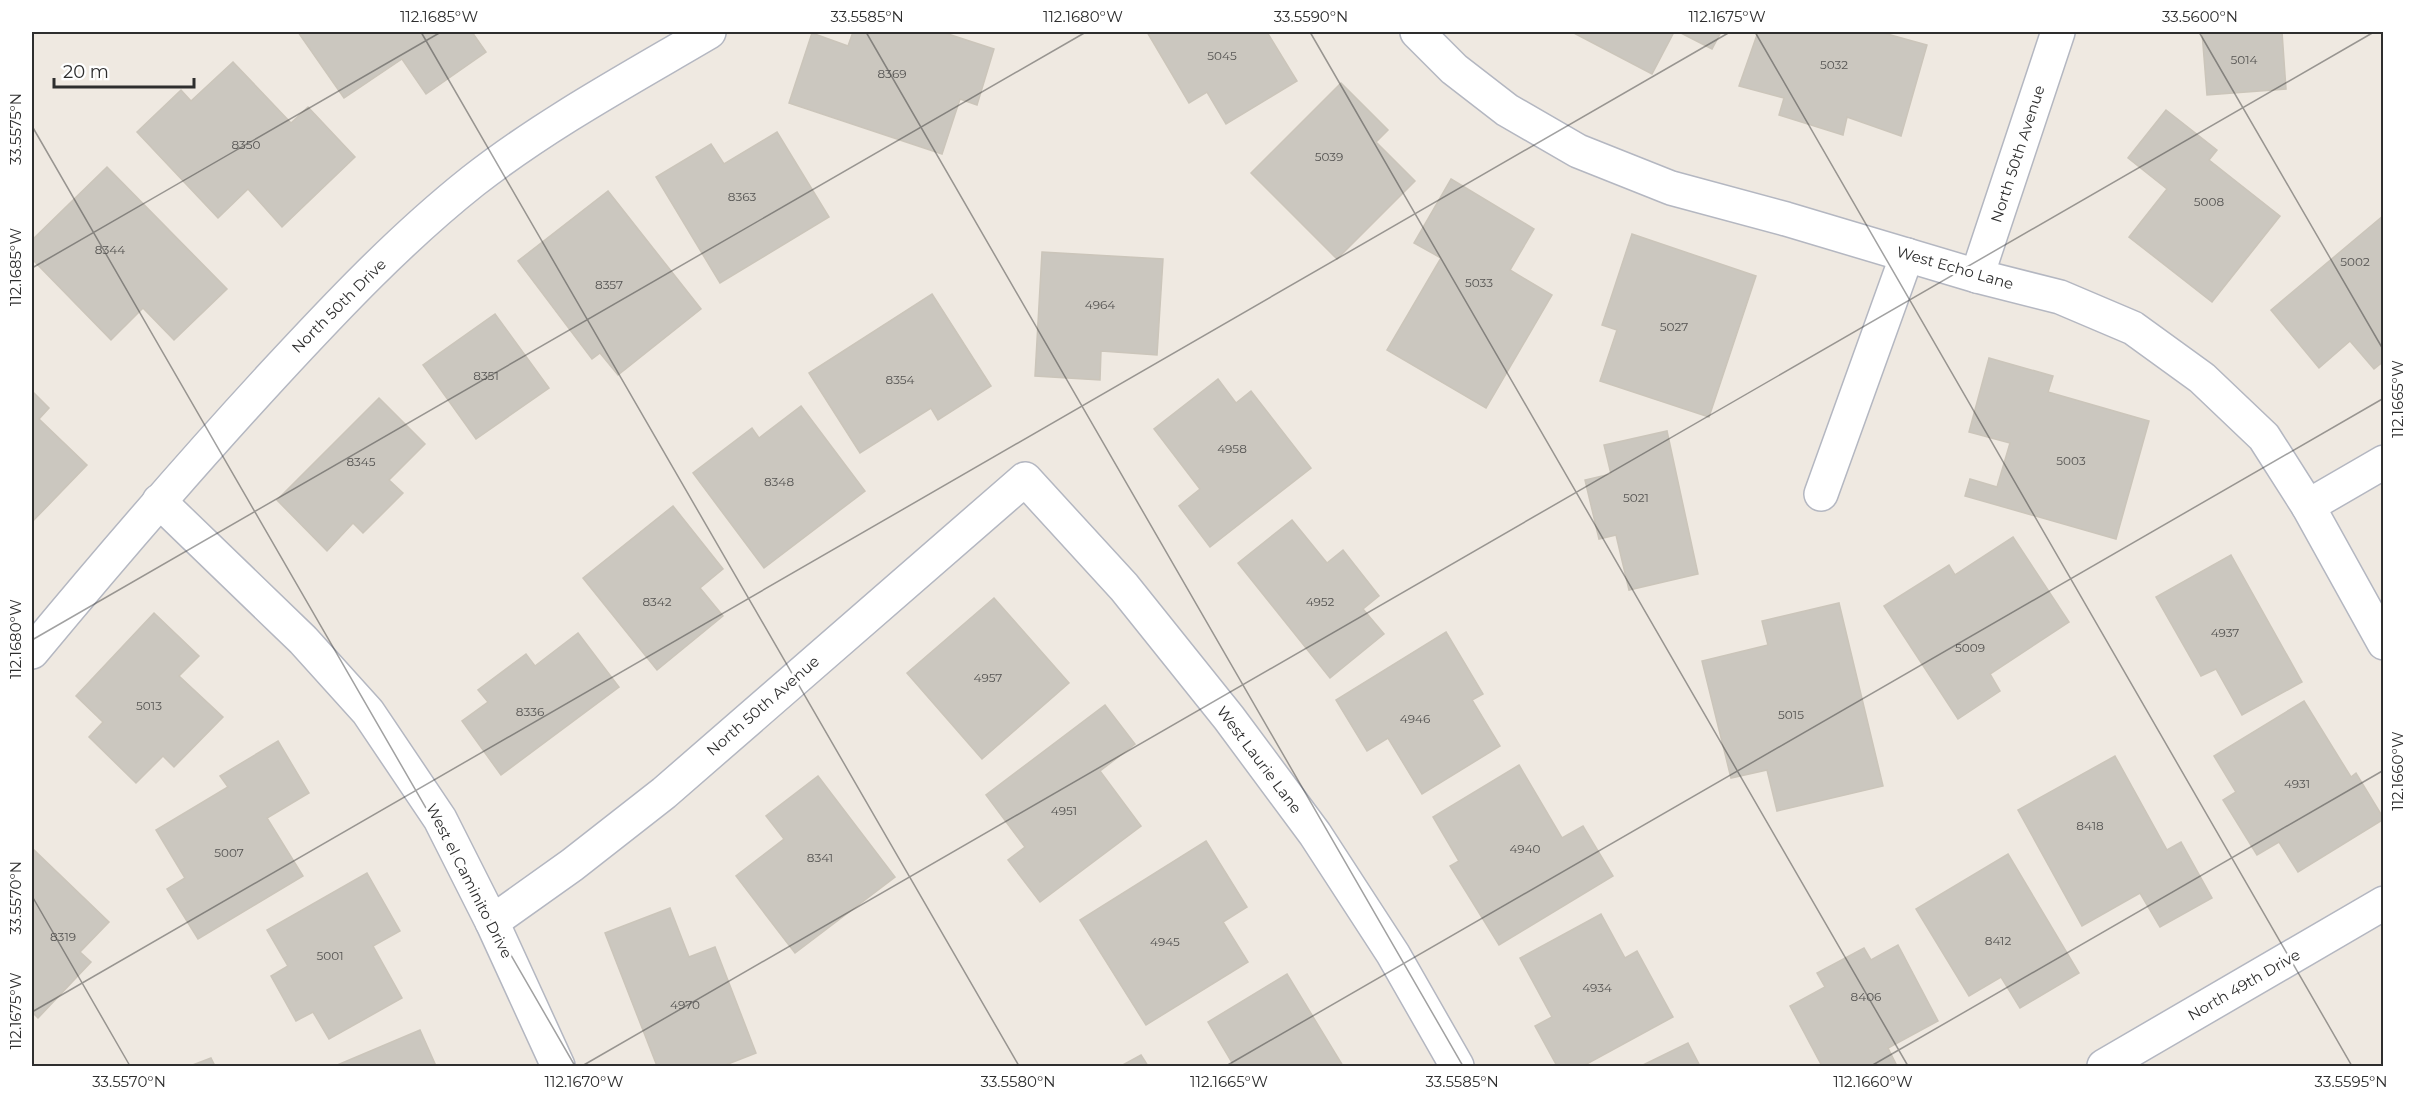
<svg xmlns="http://www.w3.org/2000/svg" width="2415" height="1098" font-family="Montserrat,sans-serif">
<rect width="100%" height="100%" fill="#efe9e1"/>
<!-- building -->
<g fill="#cbc7bf" stroke="#cbc5ba" stroke-width="1.5">
<path d="M 298,32 L 472,32 L 486,52 L 426,94 L 402,59 L 344,98 Z"/>
<path d="M 853,32 L 942,32 L 994,49 L 977,105 L 960,99 L 942,154 L 789,103 L 812,33 L 848,46 Z"/>
<path d="M 1147,32 L 1267,32 L 1297,81 L 1226,124 L 1207,92 L 1189,103 Z"/>
<path d="M 1572,32 L 1674,32 L 1652,74 Z"/>
<path d="M 1679,32 L 1721,32 L 1712,49 Z"/>
<path d="M 1758,32 L 1880,32 L 1927,45 L 1901,136 L 1847,117 L 1843,135 L 1779,115 L 1784,98 L 1739,86 Z"/>
<path d="M 2202,32 L 2282,32 L 2286,89 L 2207,95 Z"/>
<path d="M 233,62 L 291,123 L 308,107 L 355,157 L 282,227 L 248,189 L 218,218 L 137,132 L 181,90 L 191,101 Z"/>
<path d="M 1341,83 L 1388,130 L 1376,142 L 1415,181 L 1337,259 L 1251,173 Z"/>
<path d="M 2166,110 L 2217,150 L 2209,160 L 2280,216 L 2212,302 L 2129,237 L 2167,189 L 2128,158 Z"/>
<path d="M 777,132 L 829,217 L 720,283 L 656,177 L 711,144 L 724,164 Z"/>
<path d="M 107,167 L 227,289 L 174,340 L 143,308 L 111,340 L 32,259 L 32,240 Z"/>
<path d="M 1451,179 L 1534,229 L 1510,270 L 1552,295 L 1486,408 L 1387,350 L 1441,258 L 1414,243 Z"/>
<path d="M 608,191 L 701,309 L 618,375 L 600,353 L 592,359 L 518,261 Z"/>
<path d="M 2384,215 L 2384,361 L 2374,369 L 2350,341 L 2319,368 L 2271,310 Z"/>
<path d="M 1632,234 L 1756,276 L 1709,417 L 1600,381 L 1617,330 L 1602,325 Z"/>
<path d="M 1042,252 L 1163,259 L 1157,355 L 1101,351 L 1100,380 L 1035,376 Z"/>
<path d="M 932,294 L 991,386 L 938,420 L 931,408 L 860,453 L 809,373 Z"/>
<path d="M 495,314 L 549,388 L 476,439 L 423,365 Z"/>
<path d="M 1989,358 L 2053,376 L 2048,392 L 2149,421 L 2116,539 L 1965,496 L 1970,479 L 1997,487 L 2010,443 L 1969,432 Z"/>
<path d="M 1218,379 L 1236,403 L 1251,391 L 1311,468 L 1210,547 L 1179,506 L 1200,489 L 1154,429 Z"/>
<path d="M 32,391 L 49,408 L 39,419 L 87,465 L 32,522 Z"/>
<path d="M 379,398 L 425,444 L 389,480 L 403,493 L 363,533 L 353,523 L 327,551 L 277,500 Z"/>
<path d="M 801,406 L 865,491 L 764,568 L 693,473 L 752,428 L 759,438 Z"/>
<path d="M 1667,431 L 1698,574 L 1629,590 L 1616,535 L 1599,539 L 1585,480 L 1611,474 L 1604,445 Z"/>
<path d="M 673,506 L 723,569 L 700,588 L 723,616 L 657,670 L 583,578 Z"/>
<path d="M 1292,520 L 1327,563 L 1343,550 L 1379,596 L 1363,609 L 1384,634 L 1330,678 L 1238,563 Z"/>
<path d="M 2013,537 L 2069,622 L 1990,674 L 2000,691 L 1958,719 L 1884,606 L 1949,565 L 1955,575 Z"/>
<path d="M 2231,555 L 2302,682 L 2242,715 L 2216,669 L 2201,676 L 2156,597 Z"/>
<path d="M 994,598 L 1069,683 L 982,759 L 907,673 Z"/>
<path d="M 1839,603 L 1883,786 L 1777,811 L 1767,770 L 1731,778 L 1702,661 L 1768,645 L 1762,621 Z"/>
<path d="M 154,613 L 199,656 L 179,676 L 223,717 L 174,767 L 163,756 L 136,783 L 89,737 L 103,722 L 76,696 Z"/>
<path d="M 1446,632 L 1483,694 L 1472,700 L 1500,746 L 1422,794 L 1388,738 L 1367,751 L 1336,700 Z"/>
<path d="M 578,633 L 619,687 L 501,775 L 462,721 L 488,702 L 478,690 L 526,654 L 535,666 Z"/>
<path d="M 2304,701 L 2351,777 L 2356,773 L 2384,819 L 2298,872 L 2279,842 L 2257,855 L 2223,800 L 2236,792 L 2214,756 Z"/>
<path d="M 1105,705 L 1135,744 L 1100,771 L 1141,826 L 1040,902 L 1008,860 L 1025,847 L 986,795 Z"/>
<path d="M 278,741 L 309,793 L 267,818 L 303,876 L 198,939 L 167,889 L 185,878 L 156,830 L 228,787 L 220,776 Z"/>
<path d="M 2115,756 L 2167,850 L 2181,842 L 2212,898 L 2160,927 L 2140,893 L 2082,926 L 2018,810 Z"/>
<path d="M 1519,765 L 1562,838 L 1583,826 L 1613,876 L 1499,945 L 1450,866 L 1459,861 L 1433,817 Z"/>
<path d="M 818,776 L 895,877 L 795,953 L 736,876 L 784,839 L 766,816 Z"/>
<path d="M 1206,841 L 1247,907 L 1223,922 L 1248,962 L 1146,1025 L 1080,920 Z"/>
<path d="M 32,848 L 109,922 L 80,952 L 91,962 L 38,1018 L 32,1012 Z"/>
<path d="M 2008,854 L 2079,973 L 2020,1008 L 2001,977 L 1969,996 L 1916,909 Z"/>
<path d="M 367,873 L 400,931 L 373,946 L 402,998 L 329,1039 L 313,1012 L 296,1021 L 271,976 L 288,966 L 267,930 Z"/>
<path d="M 670,908 L 689,957 L 715,947 L 756,1053 L 723,1066 L 657,1066 L 605,933 Z"/>
<path d="M 1601,914 L 1625,958 L 1637,951 L 1673,1017 L 1583,1066 L 1557,1066 L 1535,1026 L 1552,1017 L 1520,958 Z"/>
<path d="M 1898,945 L 1938,1021 L 1888,1048 L 1897,1066 L 1822,1066 L 1790,1006 L 1825,987 L 1817,973 L 1864,948 L 1871,960 Z"/>
<path d="M 1287,974 L 1343,1066 L 1234,1066 L 1208,1022 Z"/>
<path d="M 420,1030 L 436,1066 L 335,1066 Z"/>
<path d="M 1688,1043 L 1700,1066 L 1641,1066 Z"/>
<path d="M 1141,1055 L 1148,1066 L 1121,1066 Z"/>
<path d="M 211,1058 L 215,1066 L 190,1066 Z"/>
</g>
<g fill="none" stroke-linecap="round" stroke-linejoin="round">
<defs>
<g id="street">
<path d="M 1417,32 L 1454,69 L 1507,110 L 1578,151 L 1671,188 L 1786,219 L 1977,276 L 2060,297 L 2133,328 L 2202,378 L 2264,437 L 2308,506 L 2384,643"/>
<path d="M 1977,276 L 2058,32"/>
<path d="M 1821,494 L 1907,255"/>
<path d="M 159,501 L 303,640 L 368,712 L 440,819 L 492,922 L 558,1066"/>
<path d="M 2308,506 L 2384,462"/>
<path d="M 32,652 C 110,558 190,465 273,375 C 336,307 400,239 473,181 C 546,124 629,79 709,32"/>
<path d="M 492,922 L 572,865 L 664,793 L 1025,479 L 1124,587 L 1229,718 L 1315,834 L 1393,954 L 1457,1066"/>
<path d="M 2104,1066 L 2384,903"/>
</g>
</defs>
<!-- street casing -->
<use href="#street" stroke="#b4b7c1" stroke-width="36"/>
<!-- street -->
<use href="#street" stroke="#fff" stroke-width="33"/>
</g>
<!-- ticks -->
<path fill="none" stroke="#2e2e2e" stroke-width="1.5" stroke-opacity="0.45" d="M 421,32 L 1019,1066M 866,32 L 1463,1066M 1310,32 L 1908,1066M 1755,32 L 2352,1066M 2199,32 L 2384,351M 32,126 L 575,1066M 32,268 L 441,32M 32,640 L 1086,32M 32,896 L 130,1066M 32,1012 L 1730,32M 582,1066 L 2374,32M 1226,1066 L 2384,398M 1871,1066 L 2384,770"/>
<g text-anchor="middle" stroke-width="6" stroke-linejoin="round" paint-order="stroke">
<!-- number labels -->
<g font-size="12" fill="#555452">
<text x="1222" y="60">5045</text>
<text x="2244" y="64">5014</text>
<text x="1834" y="69">5032</text>
<text x="892" y="78">8369</text>
<text x="246" y="149">8350</text>
<text x="1329" y="161">5039</text>
<text x="742" y="201">8363</text>
<text x="2209" y="206">5008</text>
<text x="110" y="254">8344</text>
<text x="2355" y="266">5002</text>
<text x="1479" y="287">5033</text>
<text x="609" y="289">8357</text>
<text x="1100" y="309">4964</text>
<text x="1674" y="331">5027</text>
<text x="486" y="380">8351</text>
<text x="900" y="384">8354</text>
<text x="1232" y="453">4958</text>
<text x="2071" y="465">5003</text>
<text x="361" y="466">8345</text>
<text x="779" y="486">8348</text>
<text x="1636" y="502">5021</text>
<text x="657" y="606">8342</text>
<text x="1320" y="606">4952</text>
<text x="2225" y="637">4937</text>
<text x="1970" y="652">5009</text>
<text x="988" y="682">4957</text>
<text x="149" y="710">5013</text>
<text x="530" y="716">8336</text>
<text x="1791" y="719">5015</text>
<text x="1415" y="723">4946</text>
<text x="2297" y="788">4931</text>
<text x="1064" y="815">4951</text>
<text x="2090" y="830">8418</text>
<text x="1525" y="853">4940</text>
<text x="229" y="857">5007</text>
<text x="820" y="862">8341</text>
<text x="63" y="941">8319</text>
<text x="1998" y="945">8412</text>
<text x="1165" y="946">4945</text>
<text x="330" y="960">5001</text>
<text x="1597" y="992">4934</text>
<text x="1866" y="1001">8406</text>
<text x="685" y="1009">4970</text>
</g>
<!-- street labels -->
<g font-size="15" fill="#2e2e2e" stroke="#fff">
<text transform="translate(2018 154) rotate(-72)" y="5">North 50th Avenue</text>
<text transform="translate(1955 268) rotate(16)" y="5">West Echo Lane</text>
<text transform="translate(339 306) rotate(-45)" y="5">North 50th Drive</text>
<text transform="translate(763 706) rotate(-41)" y="5">North 50th Avenue</text>
<text transform="translate(1259 760) rotate(53)" y="5">West Laurie Lane</text>
<text transform="translate(469 881) rotate(63)" y="5">West el Caminito Drive</text>
<text transform="translate(2244 985) rotate(-30)" y="5">North 49th Drive</text>
</g>
</g>
<!-- border -->
<rect width="2415" height="1098" fill="none" stroke="#ffffff" stroke-width="66"/>
<!-- scale -->
<path d="M54 78v9h140v-9" fill="none" stroke="#2e2e2e" stroke-width="3"/>
<text x="63" y="78" font-size="18" fill="#2e2e2e" stroke="#ffffff" stroke-width="4.5" paint-order="stroke">20 m</text>
<rect x="33" y="33" width="2349" height="1032" fill="none" stroke="#2e2e2e" stroke-width="2"/>
<g font-size="15" text-anchor="middle" fill="#2e2e2e">
<text x="439" y="22">112.1685°W</text>
<text x="867" y="22">33.5585°N</text>
<text x="1083" y="22">112.1680°W</text>
<text x="1311" y="22">33.5590°N</text>
<text x="1727" y="22">112.1675°W</text>
<text x="2200" y="22">33.5600°N</text>
<text transform="translate(16 129) rotate(-90)" y="5">33.5575°N</text>
<text transform="translate(16 267) rotate(-90)" y="5">112.1685°W</text>
<text transform="translate(2398 399) rotate(-90)" y="5">112.1665°W</text>
<text transform="translate(16 639) rotate(-90)" y="5">112.1680°W</text>
<text transform="translate(2398 771) rotate(-90)" y="5">112.1660°W</text>
<text transform="translate(16 898) rotate(-90)" y="5">33.5570°N</text>
<text transform="translate(16 1011) rotate(-90)" y="5">112.1675°W</text>
<text x="129" y="1087">33.5570°N</text>
<text x="584" y="1087">112.1670°W</text>
<text x="1018" y="1087">33.5580°N</text>
<text x="1229" y="1087">112.1665°W</text>
<text x="1462" y="1087">33.5585°N</text>
<text x="1873" y="1087">112.1660°W</text>
<text x="2351" y="1087">33.5595°N</text>
</g>
</svg>
